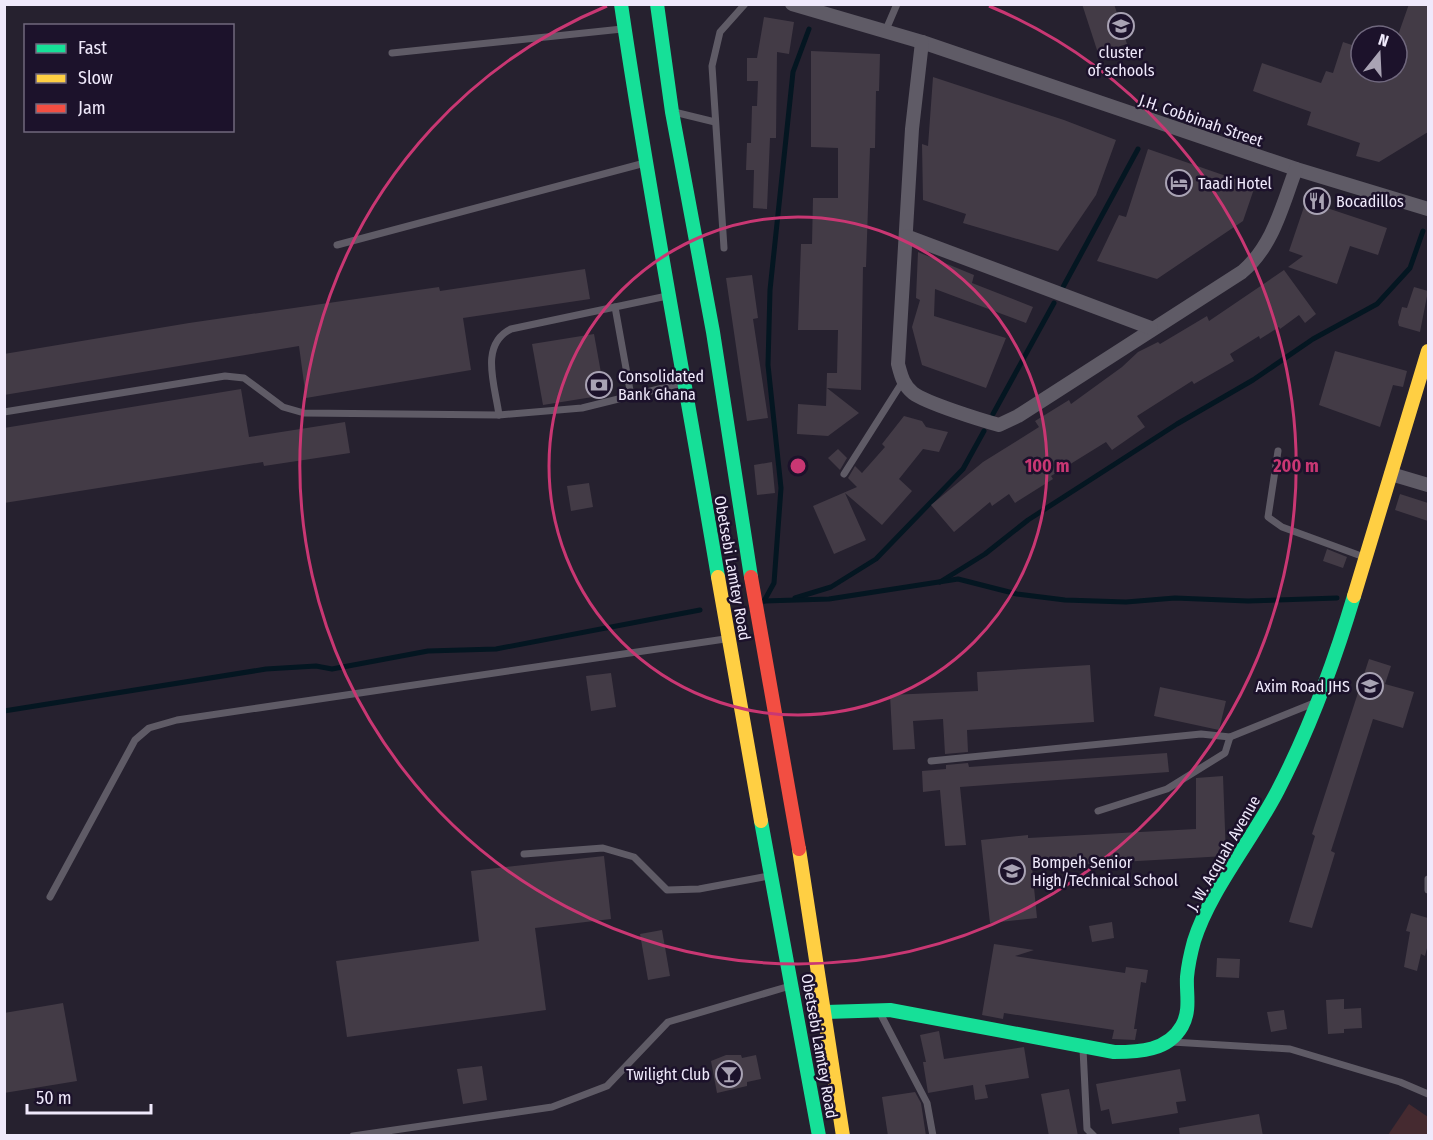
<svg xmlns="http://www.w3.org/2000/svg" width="1433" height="1140" font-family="'Fira Sans Condensed',sans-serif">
<rect width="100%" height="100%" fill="#26212f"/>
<!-- green -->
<path fill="#452a30" d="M 1409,1104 L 1428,1117 L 1428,1135 L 1388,1135 Z"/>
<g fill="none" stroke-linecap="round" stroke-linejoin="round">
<!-- stream -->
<g stroke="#041621" stroke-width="5">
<path d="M 1062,289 L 1138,149"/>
<path d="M 993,414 L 1054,303"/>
<path d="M 940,582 L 985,554 L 1028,520 L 1177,424 L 1253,380 L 1313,339 L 1377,304 L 1410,268 L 1423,231"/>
<path d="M 795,598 L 831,587 L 876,559 L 963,469 L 984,431"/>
<path d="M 764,601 L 774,583 L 781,488 L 768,365 L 770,290 L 793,72 L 809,29"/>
<path d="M 764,601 L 829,599 L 958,579 L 1017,594 L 1065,600 L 1126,602 L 1175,598 L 1248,601 L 1337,598"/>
<path d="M 4,711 L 266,669 L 316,666 L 332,669 L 428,651 L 496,649 L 700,610"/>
</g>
</g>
<!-- building -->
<g fill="#433b46">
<path d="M 1082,4 L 1114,4 L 1127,44 L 1098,53 Z"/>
<path d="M 1409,4 L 1428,4 L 1428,132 L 1379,162 L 1356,156 L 1360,143 L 1307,125 L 1311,112 L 1253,91 L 1262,63 L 1321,83 L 1326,71 L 1333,73 L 1343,42 L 1361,48 L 1361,72 L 1397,72 L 1397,38 Z"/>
<path d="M 764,17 L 794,22 L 789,54 L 777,52 L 776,138 L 770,138 L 767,209 L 753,208 L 754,170 L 746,170 L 747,143 L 751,143 L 752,106 L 757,106 L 758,81 L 747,81 L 747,58 L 757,58 Z"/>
<path d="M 811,51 L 880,54 L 879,91 L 876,91 L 875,148 L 870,148 L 866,267 L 863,267 L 861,390 L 827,388 L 859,413 L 828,436 L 797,434 L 798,404 L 826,406 L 827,373 L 837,373 L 838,330 L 798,330 L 801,244 L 812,244 L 813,198 L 838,198 L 838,148 L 811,147 Z"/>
<path d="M 933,77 L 1064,120 L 1116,140 L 1096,195 L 1058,251 L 963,223 L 966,214 L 923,200 L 922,144 L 928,146 Z"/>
<path d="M 1148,149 L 1255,186 L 1243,221 L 1157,279 L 1097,261 L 1119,215 L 1126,217 Z"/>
<path d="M 1306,201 L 1387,228 L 1378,255 L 1350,246 L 1337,284 L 1288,267 L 1303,256 L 1289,251 Z"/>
<path d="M 918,252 L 974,275 L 972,283 L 1033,307 L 1026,323 L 935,289 L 934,316 L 1006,338 L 986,388 L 922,365 L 912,327 L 920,300 L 916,298 Z"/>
<path d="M 585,269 L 590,299 L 463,318 L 471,370 L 306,398 L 299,346 L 4,395 L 4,354 L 189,323 L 439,287 L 440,291 Z"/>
<path d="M 1284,270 L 1316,314 L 1305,323 L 1299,315 L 1280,329 L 1279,327 L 1260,339 L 1259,336 L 1230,354 L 1234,361 L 1194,384 L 1192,381 L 1137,416 L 1145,427 L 1112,450 L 1106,442 L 1051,476 L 1053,479 L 1015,503 L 1009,494 L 992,506 L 990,502 L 954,532 L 931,505 L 983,462 L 1039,427 L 1035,421 L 1069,400 L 1071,404 L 1122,367 L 1138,352 L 1158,342 L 1160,344 L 1207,316 L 1209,321 Z"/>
<path d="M 752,275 L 758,318 L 753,319 L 768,418 L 747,421 L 726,278 Z"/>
<path d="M 1414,287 L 1428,291 L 1420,332 L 1399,326 L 1398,322 L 1402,307 L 1407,308 Z"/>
<path d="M 594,334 L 605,395 L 543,405 L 532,344 Z"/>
<path d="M 1335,351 L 1407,371 L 1403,387 L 1393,385 L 1380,427 L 1319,405 Z"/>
<path d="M 241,389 L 249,437 L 345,422 L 350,453 L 264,466 L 263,462 L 4,503 L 4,428 Z"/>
<path d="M 904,416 L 922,421 L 926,427 L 948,432 L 939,452 L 923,449 L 899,479 L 912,491 L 882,525 L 845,493 L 866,540 L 834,554 L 813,506 L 857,487 L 848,478 L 855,466 L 862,473 L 885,447 L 882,444 Z"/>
<path d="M 838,449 L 847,458 L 840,470 L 828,458 Z"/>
<path d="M 772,462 L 775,493 L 757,495 L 754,465 Z"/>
<path d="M 589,483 L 593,507 L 571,511 L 567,486 Z"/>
<path d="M 1400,494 L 1428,503 L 1428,521 L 1395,510 Z"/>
<path d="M 1327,549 L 1347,557 L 1343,568 L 1323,561 Z"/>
<path d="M 1369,659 L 1391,666 L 1385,684 L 1414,692 L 1403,728 L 1373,719 L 1331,851 L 1335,853 L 1312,928 L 1289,922 L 1315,836 L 1312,834 Z"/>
<path d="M 1090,665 L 1094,722 L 967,730 L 968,752 L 945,754 L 943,719 L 913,721 L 915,749 L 893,750 L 890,695 L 978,691 L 977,672 Z"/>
<path d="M 611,673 L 616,707 L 591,711 L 586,676 Z"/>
<path d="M 1160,687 L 1226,701 L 1219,730 L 1154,716 Z"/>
<path d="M 1167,753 L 1169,772 L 960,787 L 966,845 L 945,846 L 940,790 L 923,792 L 922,771 L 946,769 L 946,765 L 968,763 L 969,767 Z"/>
<path d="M 1223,776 L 1226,856 L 1032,867 L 1037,918 L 990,923 L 981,840 L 1028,835 L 1028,838 L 1196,829 L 1196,778 Z"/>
<path d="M 604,856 L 611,919 L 535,928 L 546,1010 L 347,1037 L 336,961 L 479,941 L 471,871 Z"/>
<path d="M 1411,913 L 1428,918 L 1428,944 L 1425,956 L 1421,954 L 1417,971 L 1404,967 L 1410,932 L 1406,931 Z"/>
<path d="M 1112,922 L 1114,938 L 1092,942 L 1089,926 Z"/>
<path d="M 662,930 L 670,976 L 648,980 L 640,934 Z"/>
<path d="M 994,944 L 1034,950 L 1015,956 L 1125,973 L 1126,967 L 1148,970 L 1146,983 L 1141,982 L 1134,1029 L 1137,1029 L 1135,1040 L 1112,1039 L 1114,1030 L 1004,1013 L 1003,1019 L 982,1015 Z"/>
<path d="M 1217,958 L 1240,959 L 1239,978 L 1216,977 Z"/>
<path d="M 1344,999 L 1344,1009 L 1361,1008 L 1362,1028 L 1344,1029 L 1344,1033 L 1328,1034 L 1326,1000 Z"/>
<path d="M 63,1003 L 77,1081 L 4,1093 L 4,1013 Z"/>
<path d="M 1284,1010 L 1287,1029 L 1271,1032 L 1267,1012 Z"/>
<path d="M 939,1031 L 944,1059 L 1024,1047 L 1029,1078 L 985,1085 L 988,1098 L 975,1100 L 973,1085 L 928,1093 L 923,1062 L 926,1062 L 920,1035 Z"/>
<path d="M 726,1055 L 741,1055 L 742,1058 L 756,1055 L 761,1079 L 747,1082 L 747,1086 L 717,1093 L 711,1061 Z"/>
<path d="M 482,1066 L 487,1100 L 463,1104 L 457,1069 Z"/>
<path d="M 1180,1069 L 1186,1101 L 1176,1102 L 1178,1113 L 1112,1124 L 1109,1109 L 1101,1111 L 1096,1084 Z"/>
<path d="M 1069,1089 L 1078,1136 L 1049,1136 L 1041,1094 Z"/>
<path d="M 915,1092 L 921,1103 L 926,1136 L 888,1136 L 882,1097 Z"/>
<path d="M 1259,1114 L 1263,1136 L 1180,1136 L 1179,1128 Z"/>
</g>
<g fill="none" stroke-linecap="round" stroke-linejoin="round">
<!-- lane -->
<g stroke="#5f5b66" stroke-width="7">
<path d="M 885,32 L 897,4"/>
<path d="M 392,53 L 622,29"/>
<path d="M 674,112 L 715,122"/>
<path d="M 337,245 L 641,164"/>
<path d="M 724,248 L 712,66 L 720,32 L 745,4"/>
<path d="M 615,307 L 631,396"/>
<path d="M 4,412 L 225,376 L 244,378 L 283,407 L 304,413 L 499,415 L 582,408 L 683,383"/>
<path d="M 499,415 C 495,385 479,345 511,329 L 667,296"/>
<path d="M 1278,451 L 1268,517 L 1282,527 L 1364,557"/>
<path d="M 844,474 L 903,381"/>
<path d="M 931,761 L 1201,734 L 1230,737 L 1314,703"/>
<path d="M 1098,811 L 1167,789 L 1225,753 L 1230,737"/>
<path d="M 524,854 L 603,848 L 634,857 L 667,890 L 699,889 L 769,876"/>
<path d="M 1428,879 L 1428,890"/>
<path d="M 50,897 L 135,740 L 149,728 L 177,720 L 725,639"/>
<path d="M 880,1013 L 927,1103 L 933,1136"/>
<path d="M 1172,1042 L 1290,1049 L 1400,1082 L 1428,1094"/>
<path d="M 1083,1049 L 1087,1129 L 1094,1136"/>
<path d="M 353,1136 L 552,1107 L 607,1086 L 668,1022 L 790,986"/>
</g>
<!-- street -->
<g stroke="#5f5b66" stroke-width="14">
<path d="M 792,4 L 922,42 L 1296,169 L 1428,209"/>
<path d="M 922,42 L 912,129 L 898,364 C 901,375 903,385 913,393 C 926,403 981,420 999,425 L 1018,416 L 1242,272 C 1273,246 1282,206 1296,169"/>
<path d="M 906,236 L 1151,328"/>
<path d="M 1391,474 L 1428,485"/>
</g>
<!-- fast -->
<g stroke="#16e098" stroke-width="14">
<path d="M 621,4 C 649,196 686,385 718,577"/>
<path d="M 657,4 L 672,112 L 713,332 L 751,577"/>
<path d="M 761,821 L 819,1136"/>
<path d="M 826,1012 L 890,1010 L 1114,1052 C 1139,1052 1168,1051 1182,1026 C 1191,1010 1186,993 1187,977 C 1188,966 1191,952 1194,941 C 1210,890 1253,839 1278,790 C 1310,728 1334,663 1354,596"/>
</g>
<!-- slow -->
<g stroke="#ffcf43" stroke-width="14">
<path d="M 718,577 L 761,821"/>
<path d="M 1354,596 L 1428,351"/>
<path d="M 799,849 L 843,1136"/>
</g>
<!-- jam -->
<path stroke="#f24e42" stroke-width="14" d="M 751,577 L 799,849"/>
</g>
<!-- distance rings -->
<g fill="none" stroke="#c93773" stroke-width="3">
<circle cx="798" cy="466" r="249"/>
<path d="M989 6A498 498 0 1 1 607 6"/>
</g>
<!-- icons -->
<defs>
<symbol id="school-ring" viewBox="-11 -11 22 22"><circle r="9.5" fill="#1c122b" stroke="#a9a3b4" stroke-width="1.5"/><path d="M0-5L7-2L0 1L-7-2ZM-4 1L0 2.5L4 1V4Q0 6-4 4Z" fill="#a9a3b4"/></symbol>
<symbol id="hotel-ring" viewBox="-11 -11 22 22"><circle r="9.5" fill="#1c122b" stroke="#a9a3b4" stroke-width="1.5"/><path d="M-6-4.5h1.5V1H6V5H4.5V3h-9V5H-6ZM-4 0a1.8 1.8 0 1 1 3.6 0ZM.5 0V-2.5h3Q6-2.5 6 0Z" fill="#a9a3b4"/></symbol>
<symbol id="restaurant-ring" viewBox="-11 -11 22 22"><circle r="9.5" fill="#1c122b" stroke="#a9a3b4" stroke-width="1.5"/><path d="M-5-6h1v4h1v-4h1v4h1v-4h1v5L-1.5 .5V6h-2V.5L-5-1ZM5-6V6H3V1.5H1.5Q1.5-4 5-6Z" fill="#a9a3b4"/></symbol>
<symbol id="bank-ring" viewBox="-11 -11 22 22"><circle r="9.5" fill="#1c122b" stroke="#a9a3b4" stroke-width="1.5"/><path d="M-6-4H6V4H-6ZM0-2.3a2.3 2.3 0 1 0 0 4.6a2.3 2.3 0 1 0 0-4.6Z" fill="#a9a3b4"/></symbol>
<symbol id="bar-ring" viewBox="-11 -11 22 22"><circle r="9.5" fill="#1c122b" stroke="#a9a3b4" stroke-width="1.5"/><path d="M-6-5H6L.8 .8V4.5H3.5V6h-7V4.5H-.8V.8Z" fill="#a9a3b4"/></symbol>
</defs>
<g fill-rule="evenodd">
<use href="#school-ring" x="1106" y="11" width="30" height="30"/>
<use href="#hotel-ring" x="1164" y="168" width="30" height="30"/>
<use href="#restaurant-ring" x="1302" y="186" width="30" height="30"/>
<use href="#bank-ring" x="584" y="370" width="30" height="30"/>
<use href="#school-ring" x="1355" y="671" width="30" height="30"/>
<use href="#school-ring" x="997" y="856" width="30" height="30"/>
<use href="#bar-ring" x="714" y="1059" width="30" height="30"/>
</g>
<g text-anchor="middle" stroke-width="5" stroke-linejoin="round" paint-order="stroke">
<!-- poi labels -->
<g font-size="16" fill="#efe9fb" stroke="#1c122b" text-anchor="start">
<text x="1121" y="58" text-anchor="middle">cluster<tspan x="1121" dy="18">of schools</tspan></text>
<text x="1198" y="189">Taadi Hotel</text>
<text x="1336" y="207">Bocadillos</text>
<text x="618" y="382">Consolidated<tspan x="618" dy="18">Bank Ghana</tspan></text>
<text x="1350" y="692" text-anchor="end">Axim Road JHS</text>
<text x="1032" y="868">Bompeh Senior<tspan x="1032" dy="18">High/Technical School</tspan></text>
<text x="710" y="1080" text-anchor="end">Twilight Club</text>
</g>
<!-- street labels -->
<g font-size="16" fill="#efe9fb" stroke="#1c122b">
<text transform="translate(1201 120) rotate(19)" y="6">J.H. Cobbinah Street</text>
<text transform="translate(733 568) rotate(80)" y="6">Obetsebi Lamtey Road</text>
<text transform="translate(1223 853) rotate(-60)" y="6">J. W. Acquah Avenue</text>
<text transform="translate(820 1046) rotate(80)" y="6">Obetsebi Lamtey Road</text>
</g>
</g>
<circle cx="798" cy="466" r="9" fill="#c93773" stroke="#1c122b" stroke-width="3"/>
<g font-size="18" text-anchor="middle" font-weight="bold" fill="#c93773" stroke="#1c122b" stroke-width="5" stroke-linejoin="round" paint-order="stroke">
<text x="1047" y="472">100 m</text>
<text x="1296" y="472">200 m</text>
</g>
<!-- border -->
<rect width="1433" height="1140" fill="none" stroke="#efe9fb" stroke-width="12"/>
<!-- legend -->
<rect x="24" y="24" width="210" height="108" fill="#1c122b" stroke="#70687e" stroke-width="1.5"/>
<rect x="36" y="44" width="30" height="9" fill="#16e098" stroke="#70687e" stroke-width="1.5"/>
<text x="78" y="54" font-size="18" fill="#efe9fb">Fast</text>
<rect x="36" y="74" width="30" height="9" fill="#ffcf43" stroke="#70687e" stroke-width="1.5"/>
<text x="78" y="84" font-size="18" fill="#efe9fb">Slow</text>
<rect x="36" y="104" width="30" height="9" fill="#f24e42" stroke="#70687e" stroke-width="1.5"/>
<text x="78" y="114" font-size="18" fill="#efe9fb">Jam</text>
<!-- north arrow -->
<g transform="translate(1379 54) rotate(18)"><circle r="28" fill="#1c122b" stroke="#70687e" stroke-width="1.5"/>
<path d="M0-4.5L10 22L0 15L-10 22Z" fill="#a9a3b4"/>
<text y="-9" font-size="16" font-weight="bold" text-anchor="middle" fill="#efe9fb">N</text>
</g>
<!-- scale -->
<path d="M27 1104v9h124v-9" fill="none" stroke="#efe9fb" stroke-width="3"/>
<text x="36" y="1104" font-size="18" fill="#efe9fb" stroke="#1c122b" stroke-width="4.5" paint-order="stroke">50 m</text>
</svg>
